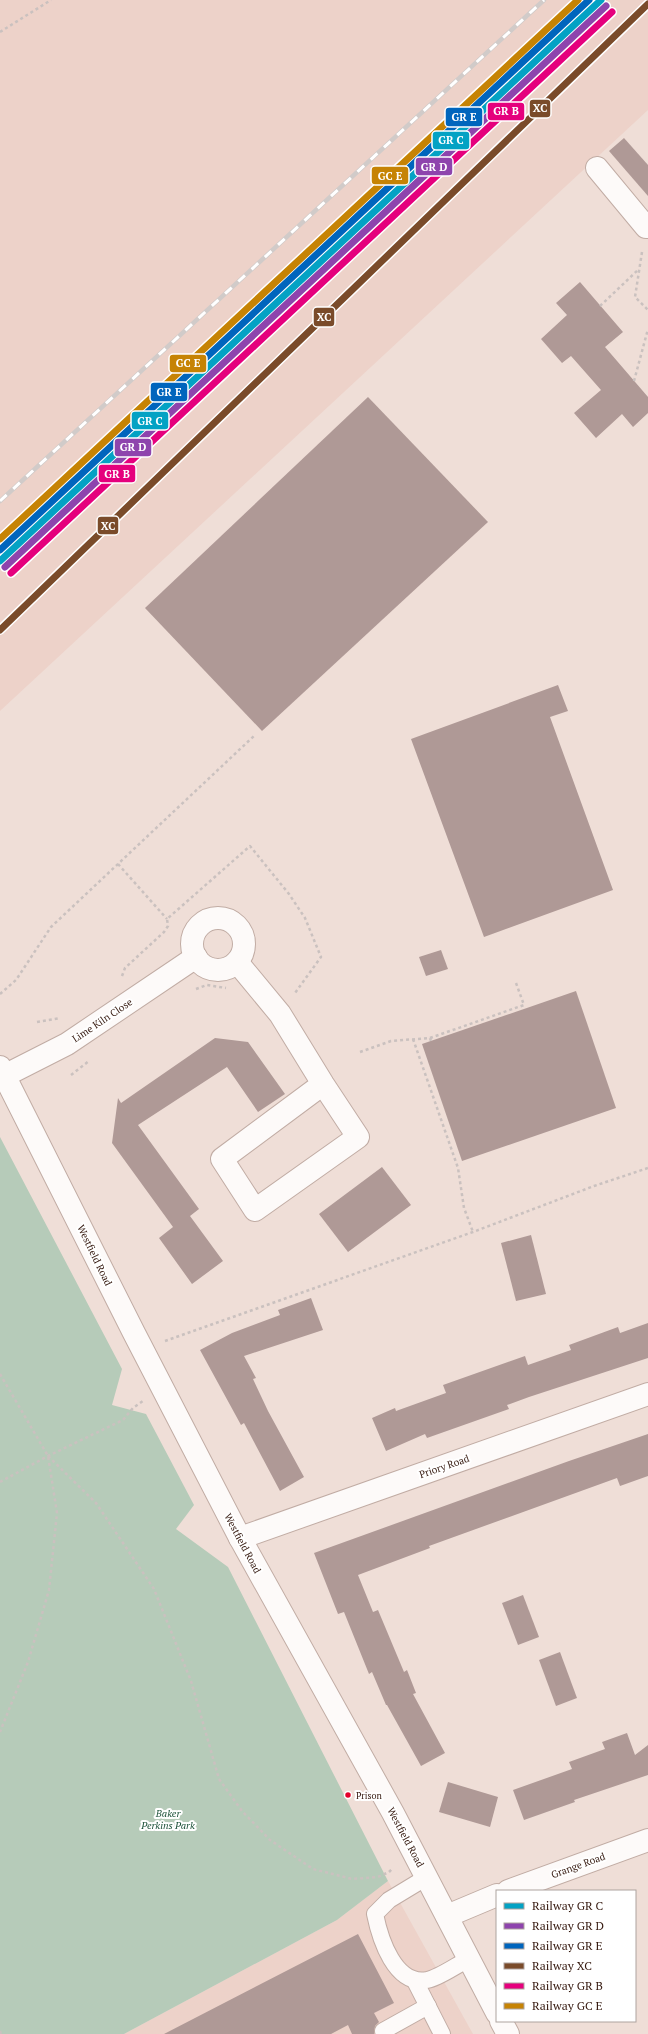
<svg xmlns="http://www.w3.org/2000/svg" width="648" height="2034" font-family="'PT Serif',serif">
<rect width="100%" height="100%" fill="#efded7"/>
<!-- built -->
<g fill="#edd2c9">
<path d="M 0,0 L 648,0 L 648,110 L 0,711 Z"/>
<path d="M 388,1881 L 473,2034 L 124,2034 L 337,1920 Z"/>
</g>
<!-- green -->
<path fill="#b6cbb9" d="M 0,1137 L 122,1369 L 112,1405 L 146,1414 L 194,1505 L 176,1529 L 228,1567 L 388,1881 L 337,1920 L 124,2034 L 0,2034 Z"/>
<!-- building -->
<g fill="#af9996">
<path d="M 624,138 L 648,165 L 648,196 L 609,151 Z"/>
<path d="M 580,282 L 623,332 L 605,347 L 648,397 L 648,413 L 633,427 L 622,414 L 596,438 L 574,413 L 601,390 L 571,356 L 562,363 L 541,339 L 567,315 L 556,303 Z"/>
<path d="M 368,397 L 488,522 L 262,731 L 145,608 Z"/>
<path d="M 558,685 L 568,711 L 550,717 L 613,890 L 484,937 L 411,739 Z"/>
<path d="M 441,950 L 448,969 L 426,976 L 419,957 Z"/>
<path d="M 576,991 L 616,1108 L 462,1161 L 422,1044 Z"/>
<path d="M 215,1038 L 248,1042 L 285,1094 L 258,1112 L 227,1067 L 138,1125 L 199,1209 L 190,1216 L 223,1261 L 192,1284 L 159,1238 L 173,1227 L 112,1143 L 118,1098 L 121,1103 Z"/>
<path d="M 382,1167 L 411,1205 L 348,1252 L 319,1214 Z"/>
<path d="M 531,1235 L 546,1294 L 516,1301 L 501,1243 Z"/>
<path d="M 311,1298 L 323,1330 L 244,1356 L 256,1378 L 253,1379 L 268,1411 L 304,1477 L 280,1491 L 244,1423 L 241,1425 L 200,1350 L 232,1333 L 280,1315 L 278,1310 Z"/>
<path d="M 648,1323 L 648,1358 L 529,1397 L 507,1405 L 509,1409 L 427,1438 L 425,1434 L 386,1451 L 372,1418 L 395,1408 L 396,1411 L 446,1393 L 443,1385 L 525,1356 L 528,1365 L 571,1350 L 569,1345 L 618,1327 L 620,1333 Z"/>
<path d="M 648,1434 L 648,1476 L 620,1486 L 617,1478 L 429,1546 L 430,1548 L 358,1575 L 373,1612 L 378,1610 L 404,1672 L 407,1670 L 416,1693 L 413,1694 L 445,1753 L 421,1766 L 387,1705 L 386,1705 L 372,1672 L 369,1674 L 344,1612 L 338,1614 L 314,1553 L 569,1461 Z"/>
<path d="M 523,1595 L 539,1637 L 518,1645 L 502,1603 Z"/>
<path d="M 560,1652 L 577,1698 L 556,1706 L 539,1660 Z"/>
<path d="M 627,1733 L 635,1755 L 648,1745 L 648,1775 L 574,1800 L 575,1802 L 524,1820 L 513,1790 L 572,1769 L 569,1762 L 605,1749 L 602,1742 Z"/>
<path d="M 448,1782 L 498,1797 L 490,1827 L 439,1812 Z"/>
<path d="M 358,1934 L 394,2003 L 374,2013 L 379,2022 L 375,2026 L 374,2034 L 352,2034 L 348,2025 L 331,2034 L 164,2034 Z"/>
</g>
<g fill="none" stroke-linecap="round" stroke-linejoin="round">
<defs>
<g id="lane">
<path d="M 427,1877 L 389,1900 L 375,1914 C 380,1939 395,1986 427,1980 C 439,1978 458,1964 469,1959"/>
<path d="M 415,1981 L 442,2034"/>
<path d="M 383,2031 L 428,2006"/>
</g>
<g id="street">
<path d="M 597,168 L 646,227 L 648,227"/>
<circle cx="218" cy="944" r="26"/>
<path d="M 237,962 L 280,1014 L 323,1084 L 358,1137 L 255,1210 L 222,1159 L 323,1084"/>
<path d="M 4,1076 L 67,1044 L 196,957"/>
<path d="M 240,1538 L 648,1394"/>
</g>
<g id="secondary">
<path d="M 0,1067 L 134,1333 L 240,1538 L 393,1813 L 497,2013"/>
<path d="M 508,1891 L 648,1840"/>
<path d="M 447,1916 L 497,1895"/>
<path d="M 501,2021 L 508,2034"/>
</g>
</defs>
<!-- lane casing -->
<use href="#lane" stroke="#c1aca4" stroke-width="18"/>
<!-- street casing -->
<use href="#street" stroke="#c1aca4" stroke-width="24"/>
<!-- secondary casing -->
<use href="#secondary" stroke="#c1aca4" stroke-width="24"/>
<!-- path -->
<g stroke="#cac1bf" stroke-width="2.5" stroke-dasharray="3 3" stroke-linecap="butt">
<path d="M 0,32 L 51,0"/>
<path d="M 642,252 L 635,297 L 648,310"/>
<path d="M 600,306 L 639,269"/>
<path d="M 634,381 L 648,329"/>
<path d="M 118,864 L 167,919"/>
<path d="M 122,976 L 125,968 L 164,932 L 168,926 L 167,919 L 250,846 L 289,894 L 305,918 L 321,957 L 295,993"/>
<path d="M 196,989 L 207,985 L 226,988"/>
<path d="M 0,994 L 16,980 L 51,927 L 255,735"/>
<path d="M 37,1022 L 60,1018"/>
<path d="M 430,1038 L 524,1005 L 516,983"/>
<path d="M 413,1039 L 458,1168 L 464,1208 L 473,1232"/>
<path d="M 360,1052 L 391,1041 L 430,1038 L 431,1041"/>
<path d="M 71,1075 L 89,1061"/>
<path d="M 165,1341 L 473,1232 L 594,1186 L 648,1168"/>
<path d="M 0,1374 L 48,1456 L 57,1513 L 49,1590 L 28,1662 L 0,1732"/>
<path d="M 48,1456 L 96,1503 L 154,1589 L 191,1681 L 219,1779 L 242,1811 L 270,1840 L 313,1869 L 352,1879 L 378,1877 L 389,1872 L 393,1868"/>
<path d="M 0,1482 L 48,1456 L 123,1420 L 133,1408 L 143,1401"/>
<path d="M 0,2031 L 1,2034"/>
</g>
<!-- lane -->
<use href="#lane" stroke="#fdfaf9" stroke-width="16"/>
<!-- street -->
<use href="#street" stroke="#fdfaf9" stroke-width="22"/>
<!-- secondary -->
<use href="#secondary" stroke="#fdfaf9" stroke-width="22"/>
<defs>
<path id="rail" d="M 0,501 L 544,0"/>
</defs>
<!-- rail casing -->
<use href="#rail" stroke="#d1cbc9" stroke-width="4.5"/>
<!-- rail -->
<use href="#rail" stroke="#fff" stroke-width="3" stroke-dasharray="9" stroke-linecap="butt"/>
<defs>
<path id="rail-1" d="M 0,561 L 601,0"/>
<path id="rail-2" d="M 5,567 L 606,6"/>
<path id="rail-3" d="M 0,550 L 589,0"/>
<path id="rail-4" d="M 0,630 L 648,4"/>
<path id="rail-5" d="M 11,573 L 612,12"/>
<path id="rail-6" d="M 0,539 L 578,0"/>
</defs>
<!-- rail-1 casing -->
<use href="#rail-1" stroke="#fff" stroke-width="10"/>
<!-- rail-2 casing -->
<use href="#rail-2" stroke="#fff" stroke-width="10"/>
<!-- rail-3 casing -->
<use href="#rail-3" stroke="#fff" stroke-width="10"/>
<!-- rail-4 casing -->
<use href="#rail-4" stroke="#fff" stroke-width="10"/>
<!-- rail-5 casing -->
<use href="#rail-5" stroke="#fff" stroke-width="10"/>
<!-- rail-6 casing -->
<use href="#rail-6" stroke="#fff" stroke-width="10"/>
<!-- rail-1 -->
<use href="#rail-1" stroke="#03a2c4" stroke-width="7"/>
<!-- rail-2 -->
<use href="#rail-2" stroke="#8e44ad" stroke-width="7"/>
<!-- rail-3 -->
<use href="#rail-3" stroke="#0065bd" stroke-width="7"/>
<!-- rail-4 -->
<use href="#rail-4" stroke="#7a4b2a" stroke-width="7"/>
<!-- rail-5 -->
<use href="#rail-5" stroke="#e5007d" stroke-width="7"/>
<!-- rail-6 -->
<use href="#rail-6" stroke="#c68304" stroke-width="7"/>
</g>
<!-- markers -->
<circle fill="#e4002b" stroke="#fff" stroke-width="1.5" cx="348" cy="1795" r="3.5"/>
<g text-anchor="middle" stroke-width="4" stroke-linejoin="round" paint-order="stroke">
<!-- bus labels -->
<g font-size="9" fill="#35190f" stroke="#fff" text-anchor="start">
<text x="356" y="1799">Prison</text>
</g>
<!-- street labels -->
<g font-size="10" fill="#35190f" stroke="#fff">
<text transform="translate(102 1020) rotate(-34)" y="4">Lime Kiln Close</text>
<text transform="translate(95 1255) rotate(64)" y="4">Westfield Road</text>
<text transform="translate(444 1466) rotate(-19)" y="4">Priory Road</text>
<text transform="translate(243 1543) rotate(62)" y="4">Westfield Road</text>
<text transform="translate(406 1837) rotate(62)" y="4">Westfield Road</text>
<text transform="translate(578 1865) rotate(-20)" y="4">Grange Road</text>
</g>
<!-- park labels -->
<g font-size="10" font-style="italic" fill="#1d523a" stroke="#fff">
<text x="168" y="1817">Baker<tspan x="168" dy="12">Perkins Park</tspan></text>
</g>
</g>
<g stroke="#fff" stroke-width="1.5">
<rect x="529" y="99" width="22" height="19" rx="4" fill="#7a4b2a"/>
<rect x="487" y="102" width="38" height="19" rx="4" fill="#e5007d"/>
<rect x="445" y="107" width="38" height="20" rx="4" fill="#0065bd"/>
<rect x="432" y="131" width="38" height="19" rx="4" fill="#03a2c4"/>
<rect x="415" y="157" width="38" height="19" rx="4" fill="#8e44ad"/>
<rect x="371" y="166" width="38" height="19" rx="4" fill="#c68304"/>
<rect x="313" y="307" width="22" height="20" rx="4" fill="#7a4b2a"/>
<rect x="169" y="354" width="38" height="19" rx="4" fill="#c68304"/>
<rect x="150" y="382" width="38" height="20" rx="4" fill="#0065bd"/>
<rect x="131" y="411" width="38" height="19" rx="4" fill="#03a2c4"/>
<rect x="114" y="438" width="38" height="19" rx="4" fill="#8e44ad"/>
<rect x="98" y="464" width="38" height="19" rx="4" fill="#e5007d"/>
<rect x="97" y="516" width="22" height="19" rx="4" fill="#7a4b2a"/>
</g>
<g font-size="11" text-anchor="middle" font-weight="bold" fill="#fff">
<text x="540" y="112">XC</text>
<text x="506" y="115">GR B</text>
<text x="464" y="121">GR E</text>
<text x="451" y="144">GR C</text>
<text x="434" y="171">GR D</text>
<text x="390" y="180">GC E</text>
<text x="324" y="321">XC</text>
<text x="188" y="367">GC E</text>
<text x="169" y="396">GR E</text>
<text x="150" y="425">GR C</text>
<text x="133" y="451">GR D</text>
<text x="117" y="478">GR B</text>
<text x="108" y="530">XC</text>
</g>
<!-- legend -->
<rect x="496" y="1890" width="140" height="132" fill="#ffffff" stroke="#aea39f"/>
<rect x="504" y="1903" width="20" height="6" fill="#03a2c4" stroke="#aea39f"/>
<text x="532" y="1910" font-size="12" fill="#35190f">Railway GR C</text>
<rect x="504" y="1923" width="20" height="6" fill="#8e44ad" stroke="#aea39f"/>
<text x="532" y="1930" font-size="12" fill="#35190f">Railway GR D</text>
<rect x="504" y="1943" width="20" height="6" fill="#0065bd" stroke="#aea39f"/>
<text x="532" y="1950" font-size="12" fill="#35190f">Railway GR E</text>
<rect x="504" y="1963" width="20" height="6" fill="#7a4b2a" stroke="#aea39f"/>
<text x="532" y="1970" font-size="12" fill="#35190f">Railway XC</text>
<rect x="504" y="1983" width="20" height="6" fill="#e5007d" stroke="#aea39f"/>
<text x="532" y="1990" font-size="12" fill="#35190f">Railway GR B</text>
<rect x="504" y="2003" width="20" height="6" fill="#c68304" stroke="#aea39f"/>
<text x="532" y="2010" font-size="12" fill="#35190f">Railway GC E</text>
</svg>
